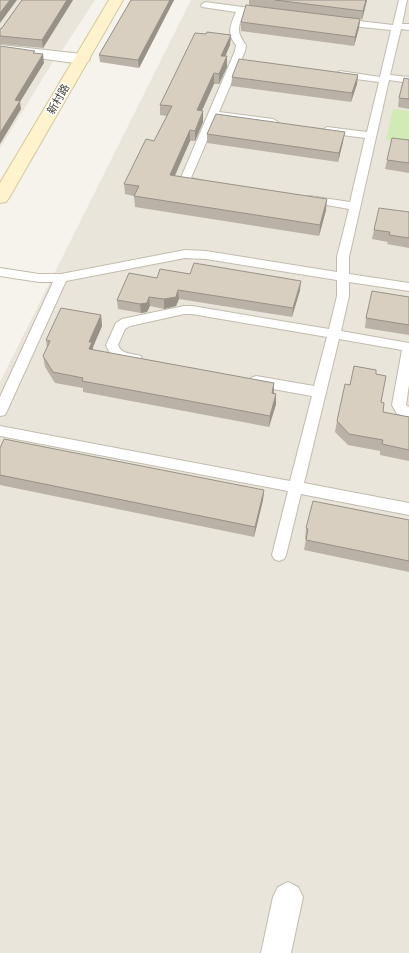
<svg xmlns="http://www.w3.org/2000/svg" width="409" height="953" font-family="'Asap Condensed','Noto Sans SC',sans-serif">
<rect width="100%" height="100%" fill="#f6f3ec"/>
<!-- residential -->
<g fill="#eae5da">
<path d="M 0,0 L 95,0 L 61,52 L 0,45 Z"/>
<path d="M 191,0 L 409,0 L 409,953 L 0,953 L 0,382 Z"/>
<path d="M 0,53 L 54,60 L 0,148 Z"/>
</g>
<!-- green -->
<path fill="#d2eab5" d="M 393,109 L 409,111 L 409,143 L 386,140 Z"/>
<g fill="none" stroke-linecap="round" stroke-linejoin="round">
<defs>
<g id="lane">
<path d="M 399,0 L 407,0 L 402,24 L 409,24 L 409,30 L 401,29 L 390,75 L 409,77 L 409,83 L 389,80 L 349,257 L 349,274 L 409,283 L 409,291 L 349,282 L 349,296 L 341,331 L 409,343 L 409,385 L 406,405 L 409,407 L 409,417 L 397,414 L 392,405 L 402,350 L 339,339 L 304,483 L 409,503 L 409,515 L 301,494 L 286,555 L 284,559 L 279,561 L 274,559 L 272,555 L 288,491 L 0,436 L 0,426 L 290,481 L 312,396 L 256,386 L 251,384 L 250,381 L 251,378 L 256,376 L 314,386 L 327,337 L 192,314 L 184,314 L 130,326 L 125,329 L 118,345 C 122,355 132,353 141,356 L 142,359 L 141,362 C 126,367 111,359 106,345 L 116,323 L 122,319 L 184,306 L 192,306 L 329,329 L 337,296 L 337,280 L 206,259 L 185,258 L 66,281 L 7,411 L 5,415 L 0,416 L 0,397 L 53,282 L 39,282 L 0,276 L 0,268 L 39,274 L 61,274 L 185,250 L 206,251 L 337,272 L 337,257 L 349,209 L 310,202 L 306,201 L 304,199 L 306,197 L 310,196 L 350,202 L 365,138 L 327,133 L 322,130 L 327,127 L 367,132 L 379,82 L 340,77 L 335,74 L 340,71 L 380,77 L 391,30 L 341,25 L 336,22 L 341,19 L 393,25 Z"/>
<path d="M 205,2 L 250,8 L 255,11 L 250,14 L 244,13 C 238,27 236,32 246,45 L 245,51 L 219,112 L 273,119 L 278,122 L 273,125 L 217,117 L 191,178 L 204,181 L 205,183 L 200,186 L 181,182 L 180,180 L 235,51 L 236,45 C 226,34 231,24 236,12 L 202,7 L 201,5 Z"/>
</g>
<g id="street">
<path d="M 0,45 L 82,54 L 87,56 L 90,59 L 87,62 L 82,64 L 0,53 Z"/>
<path d="M 288,882 L 298,887 L 303,897 L 291,953 L 261,953 L 273,897 L 278,887 Z"/>
</g>
<path id="secondary" d="M 109,0 L 123,0 L 9,198 L 6,202 L 0,203 L 0,183 Z"/>
</defs>
<!-- lane casing -->
<use href="#lane" stroke="#c2bbae" stroke-width="2"/>
<!-- street casing -->
<use href="#street" stroke="#c2bbae" stroke-width="2"/>
<!-- secondary casing -->
<use href="#secondary" stroke="#d6c79b" stroke-width="2"/>
<!-- lane -->
<use href="#lane" fill="#fff" fill-rule="evenodd"/>
<!-- street -->
<use href="#street" fill="#fff" fill-rule="evenodd"/>
<!-- secondary -->
<use href="#secondary" fill="#fff3cd" fill-rule="evenodd"/>
</g>
<!-- wall -->
<g fill="#bab2a6">
<path d="M 22,0 L 73,0 L 43,48 L 0,44 L 0,36 L 2,28 Z"/>
<path d="M 131,0 L 174,0 L 139,68 L 100,62 L 99,55 Z"/>
<path d="M 249,0 L 367,0 L 362,20 L 360,19 L 359,28 L 354,46 L 241,31 L 241,22 L 249,5 Z"/>
<path d="M 206,34 L 231,35 L 230,45 L 225,56 L 227,67 L 219,84 L 214,84 L 202,111 L 203,122 L 195,141 L 190,141 L 175,176 L 326,210 L 319,236 L 135,207 L 134,196 L 125,194 L 124,184 L 154,141 L 167,116 L 160,115 L 160,105 Z"/>
<path d="M 232,77 L 357,84 L 351,102 L 231,86 Z"/>
<path d="M 409,79 L 409,109 L 398,107 L 399,98 Z"/>
<path d="M 207,134 L 343,142 L 338,162 L 207,143 Z"/>
<path d="M 409,140 L 409,173 L 385,169 L 387,160 Z"/>
<path d="M 409,212 L 409,248 L 387,244 L 388,242 L 372,239 L 374,230 Z"/>
<path d="M 190,274 L 300,290 L 292,317 L 179,299 L 176,306 L 164,309 L 150,306 L 147,312 L 141,313 L 118,309 L 117,300 L 157,278 Z"/>
<path d="M 409,297 L 409,335 L 365,328 L 366,318 Z"/>
<path d="M 101,315 L 102,326 L 93,347 L 93,350 L 274,383 L 274,393 L 276,394 L 276,404 L 269,427 L 83,392 L 83,388 L 55,383 L 45,367 L 43,356 L 47,348 L 46,340 Z"/>
<path d="M 376,374 L 383,412 L 409,417 L 409,461 L 380,455 L 380,451 L 348,445 L 335,432 L 337,421 L 350,385 Z"/>
<path d="M 0,448 L 264,490 L 263,500 L 254,537 L 0,485 Z"/>
<path d="M 409,520 L 409,572 L 304,550 L 306,539 L 305,539 L 306,528 Z"/>
</g>
<!-- shaded-wall -->
<g fill="#979187">
<path d="M 10,0 L 17,0 L 0,23 L 0,13 Z"/>
<path d="M 67,0 L 73,0 L 43,48 L 42,40 Z"/>
<path d="M 170,0 L 174,0 L 139,68 L 138,60 Z"/>
<path d="M 366,0 L 367,0 L 362,20 L 363,11 Z"/>
<path d="M 360,19 L 359,28 L 354,46 L 355,37 Z"/>
<path d="M 231,35 L 230,45 L 221,66 L 221,56 Z"/>
<path d="M 43,54 L 44,63 L 20,102 L 21,109 L 0,144 L 0,133 L 15,100 Z"/>
<path d="M 227,56 L 227,67 L 219,84 L 219,74 Z"/>
<path d="M 214,73 L 214,84 L 197,121 L 197,110 Z"/>
<path d="M 358,75 L 357,84 L 351,102 L 352,93 Z"/>
<path d="M 203,111 L 203,122 L 195,141 L 195,131 Z"/>
<path d="M 190,130 L 190,141 L 170,186 L 170,175 Z"/>
<path d="M 345,132 L 343,142 L 338,162 L 339,153 Z"/>
<path d="M 327,199 L 326,210 L 319,236 L 320,225 Z"/>
<path d="M 301,281 L 300,290 L 292,317 L 293,308 Z"/>
<path d="M 178,290 L 179,299 L 176,306 L 164,309 L 164,299 Z"/>
<path d="M 149,297 L 150,306 L 147,312 L 141,313 L 140,304 Z"/>
<path d="M 101,315 L 102,326 L 93,347 L 93,353 L 90,360 L 89,342 Z"/>
<path d="M 274,383 L 274,394 L 272,393 Z"/>
<path d="M 276,394 L 276,404 L 269,427 L 270,416 Z"/>
<path d="M 264,490 L 263,500 L 254,537 L 255,527 Z"/>
</g>
<!-- building -->
<g fill="#d8cfc1" stroke="#979187">
<path d="M 0,0 L 10,0 L 0,13 Z"/>
<path d="M 22,0 L 67,0 L 42,40 L 0,36 L 0,29 L 2,28 Z"/>
<path d="M 131,0 L 170,0 L 138,60 L 99,55 Z"/>
<path d="M 275,0 L 366,0 L 363,11 Z"/>
<path d="M 246,5 L 360,19 L 355,37 L 241,22 Z"/>
<path d="M 207,32 L 231,35 L 221,56 L 227,56 L 219,74 L 214,73 L 197,110 L 203,111 L 195,131 L 190,130 L 170,175 L 327,199 L 320,225 L 134,196 L 139,186 L 124,184 L 146,139 L 154,141 L 172,106 L 160,105 L 195,33 L 206,34 Z"/>
<path d="M 0,46 L 35,51 L 33,53 L 43,54 L 15,100 L 20,101 L 0,133 Z"/>
<path d="M 239,59 L 358,75 L 352,93 L 232,77 Z"/>
<path d="M 404,78 L 409,79 L 409,99 L 399,98 Z"/>
<path d="M 216,114 L 345,132 L 339,153 L 207,134 Z"/>
<path d="M 392,138 L 409,140 L 409,163 L 387,160 Z"/>
<path d="M 379,208 L 409,212 L 409,238 L 389,235 L 390,232 L 374,230 Z"/>
<path d="M 194,263 L 301,281 L 293,308 L 178,290 L 176,297 L 164,299 L 149,297 L 147,303 L 140,304 L 117,300 L 129,273 L 157,278 L 160,269 L 190,274 Z"/>
<path d="M 372,291 L 409,297 L 409,325 L 366,318 Z"/>
<path d="M 61,308 L 101,315 L 89,342 L 92,342 L 89,349 L 274,383 L 272,393 L 276,394 L 270,416 L 82,381 L 83,378 L 53,372 L 43,356 L 50,341 L 46,340 Z"/>
<path d="M 354,366 L 376,370 L 376,374 L 386,376 L 381,402 L 384,403 L 383,412 L 409,417 L 409,450 L 382,444 L 383,440 L 349,434 L 337,421 L 345,384 L 350,385 Z"/>
<path d="M 4,439 L 264,490 L 255,527 L 0,475 L 0,448 Z"/>
<path d="M 313,501 L 409,520 L 409,561 L 306,540 L 308,529 L 306,528 Z"/>
</g>
<g text-anchor="middle" stroke-width="3" stroke-linejoin="round" paint-order="stroke">
<!-- far-street labels -->
<g font-size="11" fill="#4b4439" stroke="#fff">
<text transform="translate(58 99) rotate(-60)" y="4">新村路</text>
</g>
</g>
</svg>
